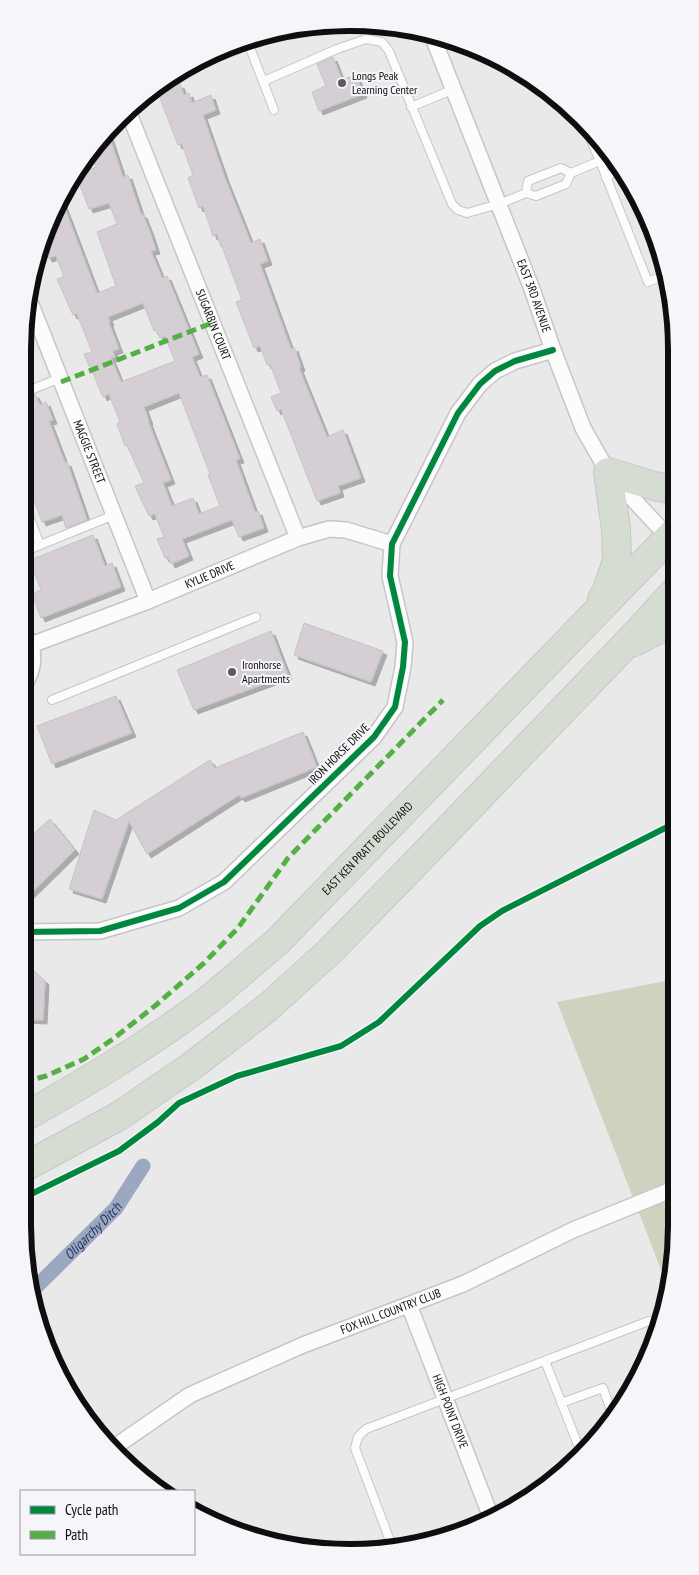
<svg xmlns="http://www.w3.org/2000/svg" width="699" height="1575" font-family="'PT Sans Narrow',sans-serif">
<defs>
<filter id="shadow"><feDropShadow dx="4" dy="4" stdDeviation="0" flood-color="#0004"/></filter>
</defs>
<rect width="100%" height="100%" fill="#e9e9ea"/>
<!-- green -->
<path fill="#cfd2be" d="M 676,979 L 676,1225 L 667,1285 L 557,1002 Z"/>
<g fill="none" stroke-linecap="round" stroke-linejoin="round">
<!-- canal -->
<path stroke="#9ba8c0" stroke-width="15" id="s1" d="M 33,1290 L 116,1208 L 143,1166"/>
</g>
<!-- building -->
<g fill="#d5cfd5" stroke="#c3c3c4" fill-rule="evenodd" filter="url(#shadow)">
<path d="M 333,57 L 342,80 L 356,75 L 363,94 L 319,111 L 312,92 L 326,86 L 317,64 Z"/>
<path d="M 180,84 L 184,95 L 189,93 L 192,103 L 211,95 L 216,110 L 203,115 L 225,178 L 251,243 L 260,239 L 268,261 L 260,264 L 291,349 L 294,347 L 301,367 L 299,368 L 327,437 L 343,430 L 361,478 L 338,486 L 340,493 L 317,501 L 281,409 L 277,411 L 271,397 L 281,393 L 270,364 L 267,365 L 260,346 L 254,348 L 236,302 L 242,300 L 222,246 L 221,247 L 217,234 L 213,236 L 203,206 L 199,208 L 188,178 L 193,175 L 182,144 L 178,145 L 158,93 Z"/>
<path d="M 109,135 L 123,177 L 128,175 L 141,214 L 143,214 L 150,232 L 156,250 L 151,251 L 162,278 L 167,276 L 199,354 L 192,357 L 200,377 L 207,375 L 240,459 L 236,460 L 255,512 L 258,511 L 264,528 L 239,537 L 232,520 L 182,539 L 189,556 L 171,564 L 168,557 L 165,558 L 157,539 L 164,537 L 155,514 L 149,516 L 135,486 L 144,483 L 127,445 L 125,446 L 117,424 L 120,422 L 109,394 L 103,397 L 90,366 L 89,366 L 84,354 L 92,352 L 77,314 L 73,315 L 57,279 L 64,277 L 56,256 L 48,258 L 42,241 L 61,198 L 97,293 L 116,286 L 97,232 L 117,224 L 109,203 L 89,209 L 76,175 L 96,167 L 91,152 L 101,137 ZM 143,303 L 154,331 L 156,330 L 160,338 L 165,336 L 175,361 L 121,382 L 111,358 L 115,357 L 113,351 L 119,349 L 109,323 L 110,322 L 108,317 ZM 179,393 L 210,474 L 208,475 L 220,506 L 199,514 L 193,498 L 172,506 L 163,483 L 171,480 L 148,421 L 149,421 L 144,407 Z"/>
<path d="M 35,394 L 40,405 L 46,402 L 53,420 L 49,421 L 65,463 L 67,462 L 87,520 L 66,528 L 62,515 L 42,522 L 30,489 L 32,489 L 22,467 L 22,399 Z"/>
<path d="M 93,535 L 105,566 L 112,563 L 121,587 L 41,618 L 32,594 L 41,590 L 30,560 Z"/>
<path d="M 304,623 L 383,651 L 371,682 L 294,655 Z"/>
<path d="M 271,631 L 288,675 L 194,710 L 177,670 Z"/>
<path d="M 116,696 L 132,733 L 52,764 L 37,726 Z"/>
<path d="M 303,732 L 317,767 L 241,798 L 239,795 L 147,854 L 129,821 L 102,899 L 69,889 L 94,810 L 116,820 L 210,760 L 215,768 Z"/>
<path d="M 50,819 L 75,850 L 22,902 L 22,844 Z"/>
<path d="M 22,966 L 31,968 L 45,981 L 43,1020 L 22,1019 Z"/>
</g>
<g fill="none" stroke-linecap="round" stroke-linejoin="round">
<defs>
<g id="lane">
<path d="M 247,40 L 274,110"/>
<path d="M 264,81 L 337,49 L 366,39 L 382,42 L 389,51 L 452,204 L 458,210 L 467,213 L 499,204 L 526,193 L 536,196 L 566,184 L 571,173 L 600,161 L 584,124"/>
<path d="M 411,107 L 454,89"/>
<path d="M 600,161 L 648,282 L 665,275"/>
<path d="M 606,178 L 617,169"/>
<path d="M 526,193 L 528,181 L 561,168 L 571,173"/>
<path d="M 23,393 L 60,378"/>
<path d="M 23,500 L 40,545"/>
<path d="M 23,552 L 114,515"/>
<path d="M 52,700 L 256,617"/>
<path d="M 545,1361 L 580,1450"/>
<path d="M 561,1403 L 603,1388 L 613,1416"/>
<path d="M 392,1546 L 355,1448 L 358,1437 L 366,1429 L 649,1321"/>
</g>
<g id="street">
<path id="s2" d="M 432,35 L 532,289 L 553,350 L 583,428 L 608,472 L 669,538"/>
<path id="s3" d="M 128,111 L 298,538"/>
<path id="s4" d="M 30,302 L 148,601"/>
<path id="s5" d="M 31,645 L 148,601 L 298,538 L 329,529 L 346,530 L 392,544"/>
<path d="M 23,686 C 35,670 37,648 23,633"/>
<path d="M 23,932 L 100,931 L 179,908 L 224,882 L 374,737 L 395,707 L 403,667 L 405,642 L 390,576 L 392,544 L 458,413 L 480,384 L 495,371 L 515,361 L 553,350"/>
<path id="s6" d="M 409,1305 L 491,1517"/>
<path id="s7" d="M 113,1448 L 190,1395 L 303,1345 L 463,1284 L 573,1230 L 676,1188"/>
</g>
<g id="highway">
<path d="M 602,599 L 607,590 L 617,561 L 616,529 L 608,472 L 654,486 L 674,490"/>
<path d="M 634,642 L 655,631 L 675,625"/>
<path id="s8" d="M 23,1118 C 86,1082 149,1045 207,1001 C 231,982 254,961 277,942 L 674,532"/>
<path d="M 23,1168 L 119,1116 L 193,1065 L 267,1008 L 330,951 L 412,867 L 635,635 L 675,591"/>
</g>
</defs>
<!-- lane casing -->
<use href="#lane" stroke="#c6c6c7" stroke-width="10"/>
<!-- street casing -->
<use href="#street" stroke="#c6c6c7" stroke-width="18"/>
<!-- highway casing -->
<use href="#highway" stroke="#c7c7c8" stroke-width="30"/>
<!-- lane -->
<use href="#lane" stroke="#fcfcfc" stroke-width="8"/>
<!-- street -->
<use href="#street" stroke="#fcfcfc" stroke-width="15"/>
<!-- highway -->
<use href="#highway" stroke="#d5ddd2" stroke-width="28"/>
<!-- quiet -->
<g stroke="#54b044" stroke-width="5" stroke-dasharray="10 5" stroke-linecap="butt">
<path d="M 61,382 L 212,323"/>
<path d="M 23,1082 L 46,1076 L 84,1059 L 113,1039 L 156,1005 L 204,963 L 238,928 L 288,858 L 443,700"/>
</g>
<defs>
<g id="cycleway">
<path d="M 23,932 L 100,931 L 179,908 L 224,882 L 374,737 L 395,707 L 403,667 L 405,642 L 390,576 L 392,544 L 458,413 L 480,384 L 495,371 L 515,361 L 553,350"/>
<path d="M 23,1198 L 119,1151 L 158,1122 L 179,1103 L 237,1076 L 341,1046 L 379,1022 L 480,926 L 502,911 L 675,823"/>
</g>
</defs>
<!-- cycleway casing -->
<use href="#cycleway" stroke="#f6f5f9" stroke-width="9"/>
<!-- cycleway -->
<use href="#cycleway" stroke="#00873e" stroke-width="6"/>
</g>
<!-- markers -->
<g fill="#5b5b5c" stroke="#f6f5f9" stroke-width="2">
<circle cx="342" cy="83" r="5"/>
<circle cx="232" cy="672" r="5"/>
</g>
<g text-anchor="middle" stroke-width="4" stroke-linejoin="round" paint-order="stroke">
<!-- poi labels -->
<g font-size="12" fill="#0f0e0f" stroke="#f6f5f9" text-anchor="start">
<text x="352" y="80">Longs Peak<tspan x="352" dy="14">Learning Center</tspan></text>
<text x="242" y="669">Ironhorse<tspan x="242" dy="14">Apartments</tspan></text>
</g>
<!-- street labels -->
<g font-size="12" fill="#0f0e0f" stroke="#f6f5f9">
<text dy="4" stroke="none"><textPath href="#s2" startOffset="280">EAST 3RD AVENUE</textPath></text>
<text dy="4" stroke="none"><textPath href="#s3" startOffset="230">SUGARBIN COURT</textPath></text>
<text dy="4" stroke="none"><textPath href="#s4" startOffset="161">MAGGIE STREET</textPath></text>
<text dy="4" stroke="none"><textPath href="#s5" startOffset="192">KYLIE DRIVE</textPath></text>
<text transform="translate(339 754) rotate(-45)" y="4">IRON HORSE DRIVE</text>
<text dy="4" stroke="none"><textPath href="#s8" startOffset="440">EAST KEN PRATT BOULEVARD</textPath></text>
<text dy="4" stroke="none"><textPath href="#s7" startOffset="311">FOX HILL COUNTRY CLUB</textPath></text>
<text dy="4" stroke="none"><textPath href="#s6" startOffset="114">HIGH POINT DRIVE</textPath></text>
</g>
<!-- water labels -->
<g font-size="14" font-style="italic" fill="#1e3461" stroke="#f6f5f9">
<text dy="5" stroke="none"><textPath href="#s1" startOffset="84">Oligarchy Ditch</textPath></text>
</g>
</g>
<!-- crop -->
<path d="M0 0H699V1575H0ZM349 31H350A318 318 0 0 1 668 349V1226A318 318 0 0 1 350 1544H349A318 318 0 0 1 31 1226V349A318 318 0 0 1 349 31Z" fill="#f6f5f9" fill-rule="evenodd"/>
<path fill="none" stroke="#0f0e0f" stroke-width="6" d="M349 31H350A318 318 0 0 1 668 349V1226A318 318 0 0 1 350 1544H349A318 318 0 0 1 31 1226V349A318 318 0 0 1 349 31Z"/>
<!-- legend -->
<rect x="20" y="1490" width="175" height="65" fill="#f6f5f9" stroke="#9a999b"/>
<rect x="30" y="1506" width="25" height="8" fill="#00873e" stroke="#9a999b"/>
<text x="65" y="1515" font-size="15" fill="#0f0e0f">Cycle path</text>
<rect x="30" y="1531" width="25" height="8" fill="#54b044" stroke="#9a999b"/>
<text x="65" y="1540" font-size="15" fill="#0f0e0f">Path</text>
</svg>
